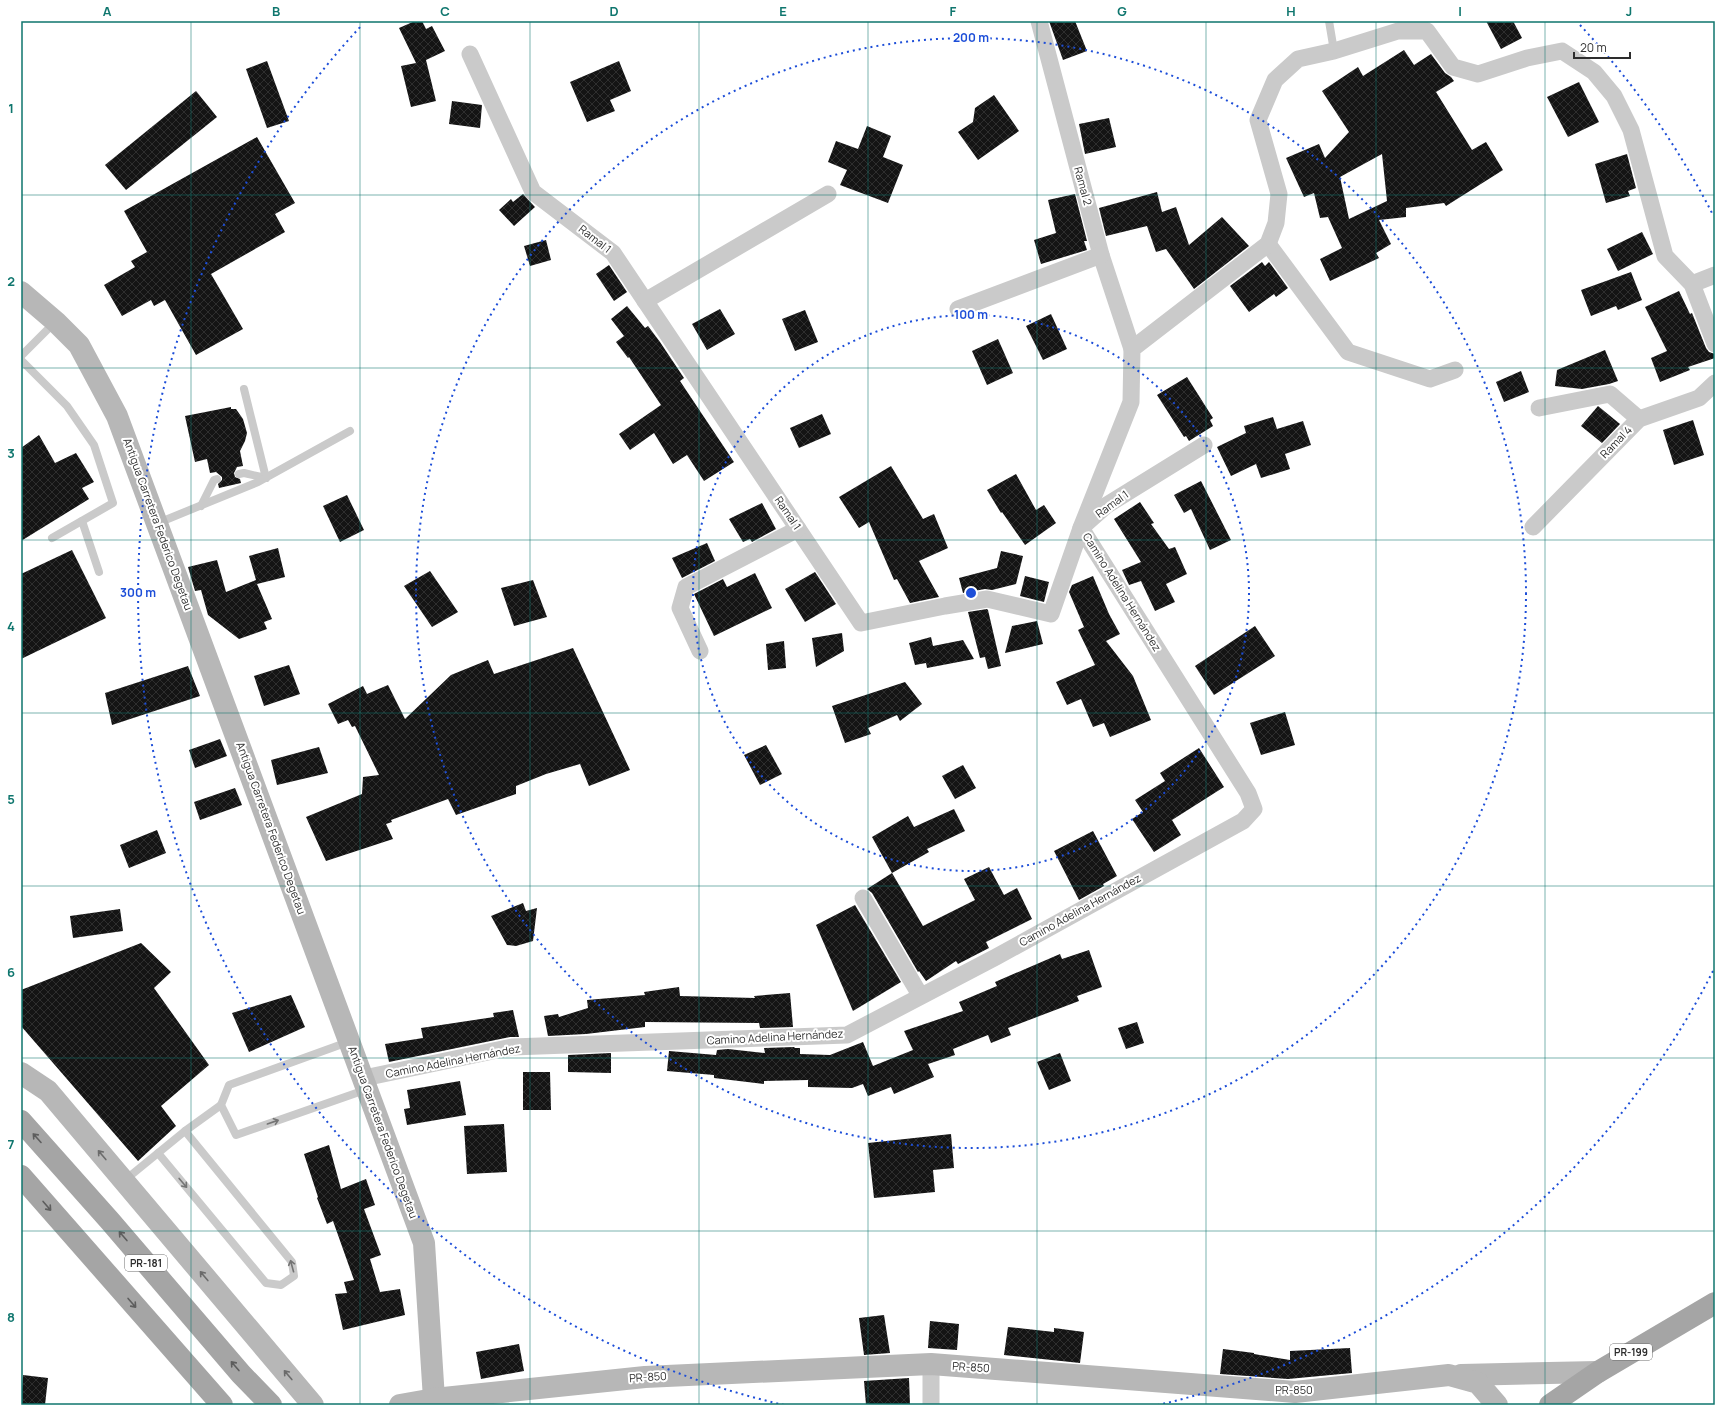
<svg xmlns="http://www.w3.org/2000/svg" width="1736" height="1426" font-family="Manrope,sans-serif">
<defs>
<pattern id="building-cross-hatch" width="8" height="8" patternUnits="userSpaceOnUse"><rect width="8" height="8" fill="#141414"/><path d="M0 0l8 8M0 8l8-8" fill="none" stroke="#2e2e2e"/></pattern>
</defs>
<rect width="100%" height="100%" fill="#fff"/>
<!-- building -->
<g fill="url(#building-cross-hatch)" fill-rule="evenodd">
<path d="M 415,21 L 422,21 L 426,29 L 432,26 L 445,51 L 426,60 L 436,101 L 411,107 L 401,66 L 416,63 L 399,28 Z"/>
<path d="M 1049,21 L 1075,21 L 1087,51 L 1063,60 Z"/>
<path d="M 1486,21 L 1513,21 L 1522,38 L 1501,49 Z"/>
<path d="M 1404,50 L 1414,65 L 1431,54 L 1445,73 L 1451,77 L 1454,81 L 1436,92 L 1472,150 L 1486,142 L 1503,170 L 1446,206 L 1444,203 L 1406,208 L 1406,217 L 1379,220 L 1391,244 L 1376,253 L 1379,258 L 1330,281 L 1320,259 L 1342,248 L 1328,217 L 1320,218 L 1314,193 L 1304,197 L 1286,158 L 1319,144 L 1325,158 L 1349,132 L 1322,91 L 1358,67 L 1363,76 ZM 1382,154 L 1387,201 L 1349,219 L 1340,177 Z"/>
<path d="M 267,61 L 289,121 L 267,128 L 246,69 Z"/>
<path d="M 619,61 L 631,91 L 610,100 L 615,111 L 587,122 L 570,82 Z"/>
<path d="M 1579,82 L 1599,122 L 1568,137 L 1547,97 Z"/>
<path d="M 196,91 L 217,117 L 126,190 L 105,165 Z"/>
<path d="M 994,95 L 1019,131 L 978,160 L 958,132 L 973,122 L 975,108 Z"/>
<path d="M 452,101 L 482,105 L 480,128 L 449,124 Z"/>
<path d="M 1109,118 L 1116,147 L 1085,154 L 1079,124 Z"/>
<path d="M 867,126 L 891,136 L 883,157 L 903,165 L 888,203 L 840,185 L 847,170 L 828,162 L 836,141 L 858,149 Z"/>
<path d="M 257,137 L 295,203 L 275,214 L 285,232 L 211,274 L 243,329 L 196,355 L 165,300 L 154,306 L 151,300 L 122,316 L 104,285 L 135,267 L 131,261 L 147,252 L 124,211 Z"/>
<path d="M 1627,154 L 1636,188 L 1628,191 L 1630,196 L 1606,203 L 1595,164 Z"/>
<path d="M 1157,192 L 1162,212 L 1176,207 L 1189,245 L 1222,217 L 1249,246 L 1194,289 L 1166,249 L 1156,252 L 1147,226 L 1106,236 L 1099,208 Z"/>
<path d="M 523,194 L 535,207 L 514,226 L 499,210 L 511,199 L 513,202 Z"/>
<path d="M 1075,194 L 1087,241 L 1084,241 L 1087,250 L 1041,264 L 1034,240 L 1056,233 L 1048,200 Z"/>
<path d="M 1642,232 L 1653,254 L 1618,271 L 1607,249 Z"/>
<path d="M 546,240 L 551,260 L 530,266 L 524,246 Z"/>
<path d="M 1262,262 L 1265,266 L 1269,262 L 1288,288 L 1276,297 L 1274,294 L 1249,312 L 1230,286 Z"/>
<path d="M 609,265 L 627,292 L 614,301 L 596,274 Z"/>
<path d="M 1631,272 L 1642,300 L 1618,310 L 1616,306 L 1591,316 L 1581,290 Z"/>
<path d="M 1679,291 L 1690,314 L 1692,313 L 1706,348 L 1709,352 L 1715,354 L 1715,358 L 1688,367 L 1690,370 L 1660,382 L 1651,358 L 1667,351 L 1645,307 Z"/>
<path d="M 627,306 L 645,328 L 648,326 L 660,342 L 684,378 L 680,381 L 734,462 L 704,481 L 687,455 L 673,464 L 654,433 L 630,450 L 619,434 L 661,405 L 629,357 L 628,358 L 616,342 L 624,336 L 611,319 Z"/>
<path d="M 720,309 L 735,334 L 707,350 L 692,324 Z"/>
<path d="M 805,310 L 818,342 L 795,351 L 782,319 Z"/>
<path d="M 1051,314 L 1067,349 L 1043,360 L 1026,326 Z"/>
<path d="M 998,339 L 1013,373 L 987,385 L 972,351 Z"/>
<path d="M 1605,350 L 1618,381 L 1609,384 L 1582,389 L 1555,386 L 1557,370 Z"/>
<path d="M 1521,371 L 1529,392 L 1504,402 L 1496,382 Z"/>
<path d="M 1187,377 L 1213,418 L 1210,420 L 1213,426 L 1189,441 L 1186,436 L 1184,437 L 1157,395 Z"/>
<path d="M 1598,406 L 1620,424 L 1602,443 L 1581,426 Z"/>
<path d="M 231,407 L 231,409 L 236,409 L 243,419 L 247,433 L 245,441 L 240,451 L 243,466 L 237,467 L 234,473 L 235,477 L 240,479 L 241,483 L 219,488 L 218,484 L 222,480 L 222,477 L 216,472 L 210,473 L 207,459 L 195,462 L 185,416 Z"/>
<path d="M 822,414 L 831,434 L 799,448 L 790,428 Z"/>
<path d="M 1273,417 L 1277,429 L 1303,421 L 1311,445 L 1285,454 L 1290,469 L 1261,478 L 1256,464 L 1231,476 L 1217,447 L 1246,433 L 1244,426 Z"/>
<path d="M 1693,420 L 1704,455 L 1674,465 L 1663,430 Z"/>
<path d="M 39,435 L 55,463 L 76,453 L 94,482 L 82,488 L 89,499 L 21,541 L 21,448 Z"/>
<path d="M 891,466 L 923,519 L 934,514 L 948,548 L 919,561 L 939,597 L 910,603 L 897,579 L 894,580 L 869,522 L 859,528 L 839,497 Z"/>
<path d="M 1016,474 L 1036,510 L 1044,505 L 1056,523 L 1025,545 L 1002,512 L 1001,513 L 987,490 Z"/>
<path d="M 1201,481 L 1231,540 L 1210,550 L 1191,509 L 1184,513 L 1174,495 Z"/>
<path d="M 347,495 L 364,530 L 340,542 L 323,506 Z"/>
<path d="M 1140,502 L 1154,523 L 1151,524 L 1169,549 L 1175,547 L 1187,574 L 1166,584 L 1175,602 L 1155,611 L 1141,581 L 1129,585 L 1122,570 L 1141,562 L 1114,519 Z"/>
<path d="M 762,503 L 776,529 L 752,542 L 750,539 L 743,542 L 729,519 Z"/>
<path d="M 707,543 L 715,561 L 682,578 L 672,558 Z"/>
<path d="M 278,548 L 285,577 L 257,584 L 272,619 L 264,622 L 267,629 L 239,639 L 208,615 L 201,590 L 195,591 L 188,567 L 217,560 L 226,592 L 256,580 L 249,556 Z"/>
<path d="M 72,550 L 106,618 L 21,659 L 21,574 Z"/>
<path d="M 1001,551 L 1023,556 L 1016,584 L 992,590 L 985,589 L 963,593 L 959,578 L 997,568 Z"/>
<path d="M 430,571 L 458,612 L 432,627 L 404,586 Z"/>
<path d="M 815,572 L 836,604 L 805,622 L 785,589 Z"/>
<path d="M 755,573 L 772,608 L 714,636 L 694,594 L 723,579 L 727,587 Z"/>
<path d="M 1025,576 L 1049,582 L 1044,602 L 1020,596 Z"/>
<path d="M 1093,576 L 1109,614 L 1120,634 L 1106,641 L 1133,676 L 1151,720 L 1110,737 L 1104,723 L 1093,727 L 1081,699 L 1067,705 L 1056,682 L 1095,665 L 1078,630 L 1084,627 L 1069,592 L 1072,585 Z"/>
<path d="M 533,580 L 547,617 L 514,626 L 501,588 Z"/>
<path d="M 987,609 L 988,610 L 1001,666 L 988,669 L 985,657 L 980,658 L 968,612 Z"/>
<path d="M 1037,621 L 1043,644 L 1005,653 L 1012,626 Z"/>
<path d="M 1255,626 L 1275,656 L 1214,695 L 1195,666 Z"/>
<path d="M 842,633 L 844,651 L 816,667 L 812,638 Z"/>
<path d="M 931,637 L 933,646 L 963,640 L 974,659 L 927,668 L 926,663 L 915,665 L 909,643 Z"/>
<path d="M 784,641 L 786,668 L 768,670 L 766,644 Z"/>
<path d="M 573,648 L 630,770 L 589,786 L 580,764 L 546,774 L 516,786 L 516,794 L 456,815 L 448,799 L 391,820 L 392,822 L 386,824 L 393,839 L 326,861 L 306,817 L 362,794 L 363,777 L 379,775 L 355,726 L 352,727 L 348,720 L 338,724 L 328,704 L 363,686 L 367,694 L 388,685 L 405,719 L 451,675 L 488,660 L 494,674 Z"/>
<path d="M 289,665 L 300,694 L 264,706 L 254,676 Z"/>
<path d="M 188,666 L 200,696 L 112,725 L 105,693 Z"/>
<path d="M 905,682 L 922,704 L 900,721 L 897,715 L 868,728 L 871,734 L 845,743 L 832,706 Z"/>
<path d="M 1285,712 L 1295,745 L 1261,755 L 1250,723 Z"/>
<path d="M 220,739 L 227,756 L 195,768 L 189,750 Z"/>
<path d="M 766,745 L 782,774 L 760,785 L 744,755 Z"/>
<path d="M 319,747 L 328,773 L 277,785 L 271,760 Z"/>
<path d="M 1199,748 L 1224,787 L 1172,820 L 1181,835 L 1154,852 L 1132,819 L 1143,812 L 1135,800 L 1165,781 L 1160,773 Z"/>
<path d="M 963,765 L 976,788 L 955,799 L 942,776 Z"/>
<path d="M 235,788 L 242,805 L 200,820 L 194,802 Z"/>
<path d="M 954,809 L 965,831 L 927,849 L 929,852 L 892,873 L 872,837 L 908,816 L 914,827 Z"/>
<path d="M 157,830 L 166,853 L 129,868 L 120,845 Z"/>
<path d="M 1093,831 L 1117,876 L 1103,884 L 1104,886 L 1079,900 L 1054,851 Z"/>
<path d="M 989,867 L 1004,895 L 1017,888 L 1032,919 L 986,942 L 989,948 L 958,964 L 956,961 L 926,981 L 919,971 L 918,972 L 872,893 L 867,889 L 892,873 L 923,926 L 975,900 L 964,879 Z"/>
<path d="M 523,903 L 526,911 L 537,908 L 533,941 L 516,946 L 507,945 L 491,916 Z"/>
<path d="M 855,905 L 901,982 L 853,1011 L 816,925 Z"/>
<path d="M 120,909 L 123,931 L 73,938 L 70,916 Z"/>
<path d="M 141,943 L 171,972 L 154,988 L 209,1065 L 161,1106 L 176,1126 L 138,1161 L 21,1026 L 21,990 Z"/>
<path d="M 1089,950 L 1102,987 L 1077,996 L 1079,1001 L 1008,1028 L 1011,1035 L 991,1043 L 988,1035 L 953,1049 L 955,1055 L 928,1064 L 934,1077 L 894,1094 L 891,1087 L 868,1096 L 863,1084 L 852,1088 L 808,1087 L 808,1080 L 764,1081 L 764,1084 L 714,1078 L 714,1075 L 667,1071 L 669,1051 L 716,1055 L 717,1050 L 728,1049 L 765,1053 L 764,1048 L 794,1047 L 795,1048 L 800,1048 L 800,1054 L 830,1055 L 863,1042 L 873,1066 L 913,1050 L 904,1031 L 963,1011 L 959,1002 L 997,986 L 995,982 L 1060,954 L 1062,959 Z"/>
<path d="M 679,987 L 680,996 L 755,998 L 754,996 L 790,993 L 793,1027 L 760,1028 L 759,1023 L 645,1022 L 645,1027 L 586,1034 L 548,1036 L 544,1016 L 558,1014 L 559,1017 L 588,1008 L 587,1000 L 645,995 L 644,992 Z"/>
<path d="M 291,995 L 305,1027 L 249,1052 L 232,1013 Z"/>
<path d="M 513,1010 L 519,1037 L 510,1037 L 389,1062 L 385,1044 L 423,1038 L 421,1028 L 494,1017 L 493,1013 Z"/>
<path d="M 1137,1022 L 1144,1043 L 1126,1049 L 1118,1028 Z"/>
<path d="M 611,1053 L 611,1073 L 568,1072 L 568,1055 Z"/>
<path d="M 1060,1053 L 1071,1081 L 1049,1090 L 1037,1062 Z"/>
<path d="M 523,1072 L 550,1072 L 551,1110 L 523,1110 Z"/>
<path d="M 460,1081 L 466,1115 L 407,1125 L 404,1109 L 410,1108 L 407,1090 Z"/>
<path d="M 504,1124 L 507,1172 L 467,1174 L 464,1126 Z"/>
<path d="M 951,1134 L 954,1168 L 933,1170 L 935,1192 L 874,1198 L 868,1143 Z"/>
<path d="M 329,1145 L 341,1189 L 366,1179 L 375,1205 L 364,1209 L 381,1255 L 370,1259 L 380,1292 L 400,1289 L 405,1315 L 343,1330 L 335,1294 L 347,1293 L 344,1282 L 354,1280 L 333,1221 L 327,1224 L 317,1198 L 318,1197 L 304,1154 Z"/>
<path d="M 884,1315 L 890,1353 L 864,1355 L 859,1318 Z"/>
<path d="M 930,1321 L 959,1324 L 957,1350 L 928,1348 Z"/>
<path d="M 1008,1327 L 1054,1332 L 1054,1328 L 1084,1332 L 1080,1363 L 1004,1355 Z"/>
<path d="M 519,1344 L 524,1371 L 481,1379 L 476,1352 Z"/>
<path d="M 1350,1348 L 1352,1373 L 1288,1379 L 1220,1374 L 1223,1349 L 1254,1353 L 1254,1354 L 1290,1360 L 1290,1351 Z"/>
<path d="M 23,1375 L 48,1378 L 45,1405 L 21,1405 Z"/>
<path d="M 909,1378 L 910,1405 L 866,1405 L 864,1381 Z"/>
</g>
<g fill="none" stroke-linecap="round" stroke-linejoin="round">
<!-- lane -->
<g stroke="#cacaca" stroke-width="8">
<path d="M 1329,21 L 1334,51"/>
<path d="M 21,356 L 55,322"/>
<path d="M 21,360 L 67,406 L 94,445 L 113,503 L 52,538"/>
<path d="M 239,474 L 244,473 L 266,478 L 244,389"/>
<path d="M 201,506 L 214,480 L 217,479"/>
<path d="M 82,521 L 99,572"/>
<path d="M 158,523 L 258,482 L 350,431"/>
<path d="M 348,1042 L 229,1085 L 221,1105 L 236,1135 L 365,1090"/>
<path d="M 158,1153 L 266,1283 L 281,1285 L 294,1276 L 292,1262 L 185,1131"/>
<path d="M 125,1180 L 185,1131 L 221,1105"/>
</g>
<!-- street -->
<g stroke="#cacaca" stroke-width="17">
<path d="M 1039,21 L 1101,255 L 1132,349"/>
<path d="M 470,54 L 533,192 L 613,253 L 861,623 L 945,606 L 987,599 L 1051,614 L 1081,528 L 1107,505 L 1204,445"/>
<path d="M 1268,244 L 1348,352 L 1430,379 L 1455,370"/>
<path d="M 1692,284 L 1715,275"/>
<path d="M 645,301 L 828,194"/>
<path d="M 958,309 L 1101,255"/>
<path d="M 1539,408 L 1610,394 L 1639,419"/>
<path d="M 1533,527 L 1639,419 L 1699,398 L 1715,383"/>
<path d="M 700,651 L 680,608 L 686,587 L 798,529"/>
<path d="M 863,898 L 920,995"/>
<path d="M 364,1078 L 512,1047 L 847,1035 L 996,957 L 1243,821 L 1254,809 L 1248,793 L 1081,528 L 1131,402 L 1132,349 L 1268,244 L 1276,223 L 1279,194 L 1258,120 L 1275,80 L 1298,59 L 1334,51 L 1398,31 L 1427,31 L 1453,67 L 1478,74 L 1527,58 L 1562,51 L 1594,72 L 1614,96 L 1631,130 L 1665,256 L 1692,284 L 1715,344"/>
<path d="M 931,1364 L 931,1405"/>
</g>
<!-- secondary -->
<g stroke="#b7b7b7" stroke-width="22">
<path d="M 21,292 L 56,322 L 79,345 L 117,416 L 424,1243 L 434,1399"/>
<path d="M 21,1073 L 48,1091 L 313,1405"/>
<path d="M 1461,1375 L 1598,1372"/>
<path d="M 400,1405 L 434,1399 L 645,1377 L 931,1364 L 1295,1392 L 1449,1375 L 1478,1383 L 1497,1405"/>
</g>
<!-- primary -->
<g stroke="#a5a5a5" stroke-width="22">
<path d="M 21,1121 L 110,1221 L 241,1374 L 271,1405"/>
<path d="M 21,1176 L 222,1405"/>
<path d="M 1550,1405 L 1598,1372 L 1715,1303"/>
</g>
</g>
<!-- one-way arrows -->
<defs><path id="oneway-shaft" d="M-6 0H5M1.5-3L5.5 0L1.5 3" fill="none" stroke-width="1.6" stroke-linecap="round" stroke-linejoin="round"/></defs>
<g stroke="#747474">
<use href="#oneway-shaft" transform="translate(273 1122) rotate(-19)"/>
<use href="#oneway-shaft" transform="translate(183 1183) rotate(50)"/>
<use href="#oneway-shaft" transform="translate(292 1266) rotate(-105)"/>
</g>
<g stroke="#5d5d5d">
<use href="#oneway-shaft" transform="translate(37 1138) rotate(-132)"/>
<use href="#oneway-shaft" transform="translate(47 1206) rotate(49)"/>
<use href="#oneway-shaft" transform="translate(123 1236) rotate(-131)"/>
<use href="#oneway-shaft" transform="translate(132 1303) rotate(49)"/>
<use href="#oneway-shaft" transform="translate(235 1366) rotate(-131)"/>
</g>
<g stroke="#6b6b6b">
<use href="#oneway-shaft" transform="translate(102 1155) rotate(-130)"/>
<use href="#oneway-shaft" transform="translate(204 1276) rotate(-130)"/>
<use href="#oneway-shaft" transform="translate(288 1375) rotate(-130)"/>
</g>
<!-- grid -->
<path fill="none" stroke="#0f766e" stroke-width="1" stroke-opacity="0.55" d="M 191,21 L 191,1405M 360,21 L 360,1405M 530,21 L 530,1405M 699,21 L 699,1405M 868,21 L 868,1405M 1037,21 L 1037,1405M 1206,21 L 1206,1405M 1376,21 L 1376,1405M 1545,21 L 1545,1405M 21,195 L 1715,195M 21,368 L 1715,368M 21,540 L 1715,540M 21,713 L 1715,713M 21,886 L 1715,886M 21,1058 L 1715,1058M 21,1231 L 1715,1231"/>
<!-- distance rings -->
<g fill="none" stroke="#1d4ed8" stroke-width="2" stroke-dasharray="2 4">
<circle cx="971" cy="593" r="278"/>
<circle cx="971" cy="593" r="555"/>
<path d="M1713 971A833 833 0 0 1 1158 1405M784 1405A833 833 0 0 1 362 25M1580 25A833 833 0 0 1 1713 215"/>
</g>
<g text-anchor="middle" stroke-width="4" stroke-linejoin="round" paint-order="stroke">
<!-- shield labels -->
<g fill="#fff" stroke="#6c6c6c" stroke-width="1">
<rect x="125" y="1255" width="42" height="16" rx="3"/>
<rect x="1610" y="1344" width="42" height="16" rx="3"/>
</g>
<g font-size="10" font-weight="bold" fill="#2d2d2d">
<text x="146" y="1267">PR-181</text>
<text x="1631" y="1356">PR-199</text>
</g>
<!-- street labels -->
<g font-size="11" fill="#2d2d2d" stroke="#fff">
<text transform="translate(1083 186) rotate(75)" y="4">Ramal 2</text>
<text transform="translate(595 239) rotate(38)" y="4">Ramal 1</text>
<text transform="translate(1616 442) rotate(-46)" y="4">Ramal 4</text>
<text transform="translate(1112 504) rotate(-36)" y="4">Ramal 1</text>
<text transform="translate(788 513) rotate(56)" y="4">Ramal 1</text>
<text transform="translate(158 524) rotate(70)" y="4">Antigua Carretera Federico Degetau</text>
<text transform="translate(1122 592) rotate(58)" y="4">Camino Adelina Hernández</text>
<text transform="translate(271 828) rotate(70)" y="4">Antigua Carretera Federico Degetau</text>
<text transform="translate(1080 910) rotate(-29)" y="4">Camino Adelina Hernández</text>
<text transform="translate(775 1037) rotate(-3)" y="4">Camino Adelina Hernández</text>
<text transform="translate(453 1061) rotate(-11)" y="4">Camino Adelina Hernández</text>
<text transform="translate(383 1132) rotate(70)" y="4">Antigua Carretera Federico Degetau</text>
<text transform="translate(971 1367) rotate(4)" y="4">PR-850</text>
<text transform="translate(648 1377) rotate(-4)" y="4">PR-850</text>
<text x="1294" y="1394">PR-850</text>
</g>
</g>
<circle cx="971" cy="593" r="6" fill="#1d4ed8" stroke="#fff" stroke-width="2"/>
<g font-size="12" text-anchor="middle" font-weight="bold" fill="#1d4ed8" stroke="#fff" stroke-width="4" stroke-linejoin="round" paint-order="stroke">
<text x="971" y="42">200 m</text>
<text x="971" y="319">100 m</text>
<text x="138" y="597">300 m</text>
</g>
<!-- border -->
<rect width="1736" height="1426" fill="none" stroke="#ffffff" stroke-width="44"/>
<!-- scale -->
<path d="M1574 52v6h56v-6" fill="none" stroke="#2d2d2d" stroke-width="2"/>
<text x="1580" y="52" font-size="12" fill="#2d2d2d" stroke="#ffffff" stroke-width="3" paint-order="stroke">20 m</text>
<rect x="22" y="22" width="1692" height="1382" fill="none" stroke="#0f766e" stroke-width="1.5"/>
<g font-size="13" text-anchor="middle" font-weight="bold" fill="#0f766e">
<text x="107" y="16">A</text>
<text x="276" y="16">B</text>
<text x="445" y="16">C</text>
<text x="614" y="16">D</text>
<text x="783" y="16">E</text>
<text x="953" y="16">F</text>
<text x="1122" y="16">G</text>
<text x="1291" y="16">H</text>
<text x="1460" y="16">I</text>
<text x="1629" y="16">J</text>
<text x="11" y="113">1</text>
<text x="11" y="286">2</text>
<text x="11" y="458">3</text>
<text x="11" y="631">4</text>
<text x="11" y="804">5</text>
<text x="11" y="977">6</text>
<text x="11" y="1149">7</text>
<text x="11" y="1322">8</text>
</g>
</svg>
